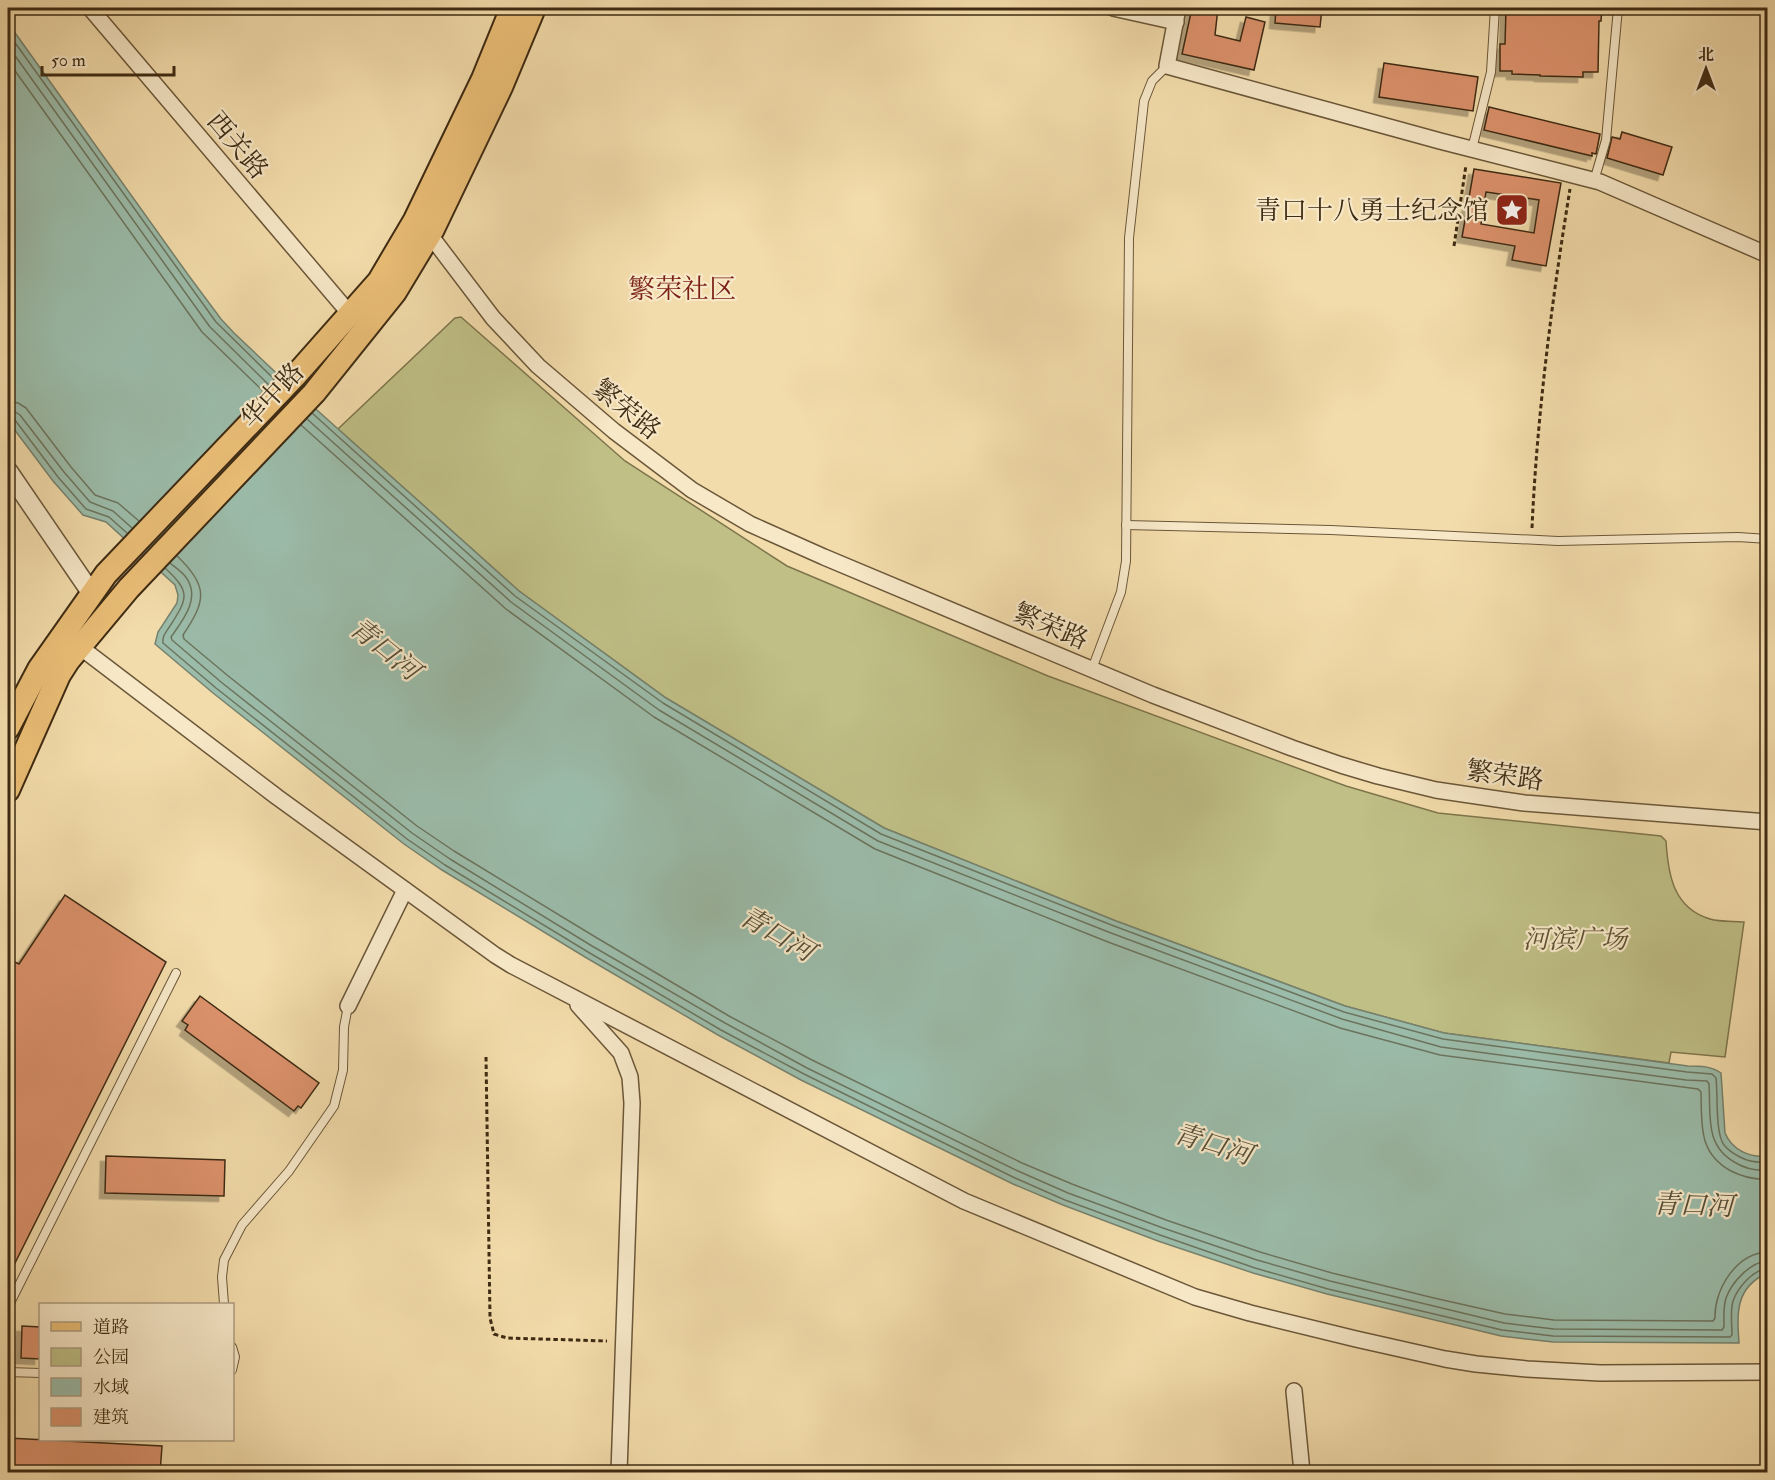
<svg xmlns="http://www.w3.org/2000/svg" width="1775" height="1480" font-family="'IM FELL Double Pica','Noto Serif SC',serif">
<defs>
<filter id="shadow"><feDropShadow dx="-5.5" dy="5.5" stdDeviation="0" flood-color="#0004"/></filter>
</defs>
<rect width="100%" height="100%" fill="#f3dcab"/>
<filter id="stains"><feTurbulence type="fractalNoise" baseFrequency=".00333" numOctaves="4"/><feColorMatrix values="0 0 0 0 .2 0 0 0 0 .09 0 0 0 0 .02 0 0 0 .5 -.17"/></filter>
<radialGradient id="worn" r=".72"><stop offset=".6" stop-color="#630" stop-opacity="0"/><stop offset="1" stop-color="#630" stop-opacity=".3"/></radialGradient>
<!-- green -->
<path fill="#bfbf86" stroke="#7e754c" stroke-width="1.5" d="M 461,317 L 625,461 L 787,566 L 1048,676 L 1346,786 L 1438,813 L 1661,836 L 1666,841 C 1668,874 1673,908 1710,919 C 1720,922 1733,921 1744,922 L 1725,1057 L 1671,1052 L 1669,1063 L 1444,1033 L 1345,1006 L 1116,921 L 884,828 L 666,698 L 519,591 L 338,429 L 455,318 Z"/>
<!-- water -->
<path fill="#9bbcaa" stroke="#76826e" stroke-width="1.5" d="M 8,23 L 189,276 L 221,319 L 234,333 L 289,385 L 519,591 L 666,698 L 884,828 L 1116,921 L 1345,1006 L 1444,1033 L 1688,1066 C 1701,1066 1711,1066 1721,1073 L 1725,1133 C 1732,1150 1750,1158 1767,1156 L 1767,1273 C 1735,1288 1737,1313 1739,1343 L 1553,1342 L 1501,1336 L 1327,1294 L 1253,1273 L 1158,1241 L 1063,1205 L 1013,1184 L 801,1080 L 718,1035 L 585,957 L 442,870 L 404,844 L 213,693 L 155,644 L 158,632 L 177,603 L 178,595 L 175,585 L 106,522 L 83,515 L 53,481 L 8,421 Z"/>
<g fill="none" stroke-linecap="round" stroke-linejoin="round">
<!-- shore -->
<g stroke="#6c745e" stroke-width="1.5">
<path d="M 8,33 L 216,322 L 274,379"/>
<path d="M 8,46 L 210,327 L 269,385"/>
<path d="M 8,61 L 202,332 L 263,391"/>
<path d="M 8,401 L 18,403 L 26,408 L 71,467 L 95,495 L 118,503 L 139,521"/>
<path d="M 8,410 L 14,411 L 20,415 L 64,472 L 90,502 L 113,511 L 132,528"/>
<path d="M 312,413 L 515,596 L 663,703 L 881,834 L 1114,926 L 1344,1012 L 1443,1039 L 1687,1072 L 1712,1074 L 1716,1078 C 1718,1094 1715,1133 1724,1145 C 1728,1150 1734,1154 1740,1157 C 1749,1162 1757,1163 1768,1162"/>
<path d="M 8,418 L 15,420 L 58,477 L 86,509 L 109,517 L 127,533"/>
<path d="M 307,419 L 511,602 L 659,710 L 878,841 L 1111,933 L 1342,1019 L 1441,1047 L 1686,1080 L 1707,1081 L 1709,1084 C 1711,1115 1704,1146 1736,1163 C 1746,1169 1756,1171 1768,1170"/>
<path d="M 301,425 L 506,609 L 654,717 L 875,849 L 1108,942 L 1340,1028 L 1440,1055 L 1698,1089 L 1701,1092 C 1702,1125 1698,1153 1731,1171 C 1743,1177 1754,1180 1768,1179"/>
<path d="M 177,556 C 209,586 206,601 183,635 L 184,639 L 227,675 L 417,826 L 454,851 L 597,938 L 729,1016 L 812,1060 L 1022,1163 L 1072,1184 L 1166,1220 L 1260,1252 L 1332,1273 L 1434,1298 L 1505,1314 L 1554,1320 L 1713,1321 L 1715,1318 C 1714,1290 1736,1253 1768,1252"/>
<path d="M 170,563 C 175,567 181,571 185,576 C 202,597 183,620 171,637 L 172,640 L 221,682 L 412,833 L 450,859 L 592,946 L 725,1023 L 807,1068 L 1018,1171 L 1068,1193 L 1163,1228 L 1257,1260 L 1330,1281 L 1504,1323 L 1554,1329 L 1722,1330 L 1724,1327 C 1724,1317 1723,1308 1726,1298 C 1732,1282 1750,1262 1768,1261"/>
<path d="M 165,568 C 191,592 188,598 170,626 C 166,632 162,636 163,643 L 216,688 L 407,839 L 445,865 L 588,952 L 721,1030 L 804,1074 L 1015,1178 L 1065,1200 L 1160,1235 L 1255,1268 L 1328,1289 L 1502,1330 L 1553,1336 L 1730,1337 L 1732,1335 C 1732,1324 1730,1311 1733,1301 C 1738,1287 1753,1270 1768,1268"/>
</g>
</g>
<!-- building -->
<g fill="#dc926c" stroke="#3e2b13" stroke-width="1.5" fill-rule="evenodd" filter="url(#shadow)">
<path d="M 1192,8 L 1218,8 L 1215,35 L 1240,41 L 1246,17 L 1265,22 L 1254,70 L 1182,54 Z"/>
<path d="M 1276,8 L 1322,8 L 1320,27 L 1275,23 Z"/>
<path d="M 1506,8 L 1602,8 L 1601,21 L 1599,21 L 1598,72 L 1583,72 L 1583,77 L 1540,76 L 1540,75 L 1512,74 L 1512,71 L 1500,71 L 1500,44 L 1505,44 Z"/>
<path d="M 1384,63 L 1478,77 L 1473,111 L 1379,97 Z"/>
<path d="M 1489,107 L 1600,134 L 1596,154 L 1592,153 L 1592,156 L 1484,130 Z"/>
<path d="M 1622,132 L 1672,147 L 1663,175 L 1607,158 L 1612,137 L 1620,139 Z"/>
<path d="M 1474,169 L 1561,183 L 1546,266 L 1512,260 L 1515,246 L 1462,237 ZM 1486,192 L 1539,200 L 1534,233 L 1481,224 Z"/>
<path d="M 65,895 L 166,962 L 8,1277 L 8,959 L 19,964 Z"/>
<path d="M 200,996 L 319,1083 L 301,1108 L 298,1106 L 294,1111 L 185,1030 L 188,1025 L 182,1021 Z"/>
<path d="M 106,1156 L 225,1160 L 224,1196 L 105,1193 Z"/>
<path d="M 22,1326 L 40,1327 L 40,1359 L 21,1358 Z"/>
<path d="M 8,1438 L 162,1446 L 160,1473 L 11,1473 L 11,1459 L 8,1459 Z"/>
</g>
<g fill="none" stroke-linecap="round" stroke-linejoin="round">
<defs>
<g id="service">
<path d="M 1472,149 L 1491,72 L 1495,8"/>
<path d="M 1594,181 L 1606,140 L 1618,8"/>
<path d="M 1126,525 L 1331,530 L 1558,541 L 1738,537 L 1768,539"/>
<path d="M 1092,669 L 1121,592 L 1126,561 L 1129,238 L 1144,101 L 1152,81 L 1167,66"/>
<path d="M 224,1304 L 222,1277 L 224,1260 L 242,1225 L 289,1171 L 334,1106 L 343,1070 L 344,1027 L 348,1006"/>
<path d="M 8,1307 L 176,973"/>
<path d="M 232,1347 L 235,1357 L 232,1370"/>
<path d="M 8,1372 L 40,1373"/>
</g>
<g id="minor">
<path d="M 90,8 L 350,314"/>
<path d="M 1113,8 L 1176,22"/>
<path d="M 1178,8 L 1167,66 L 1440,141 L 1600,182 L 1768,255"/>
<path d="M 430,235 L 493,318 L 538,366 L 614,431 L 692,490 L 750,524 L 824,557 L 1153,695 L 1292,748 L 1341,765 L 1378,776 L 1436,790 L 1524,803 L 1768,822"/>
<path d="M 80,647 L 277,797 L 495,955 L 511,965 L 964,1201 L 1195,1297 L 1250,1313 L 1356,1339 L 1445,1359 L 1476,1364 L 1527,1369 L 1600,1373 L 1768,1372"/>
<path d="M 578,1005 L 621,1053 L 630,1077 L 632,1103 L 619,1472"/>
<path d="M 348,1006 L 405,890"/>
<path d="M 1294,1391 L 1302,1472"/>
</g>
<path id="tertiary" d="M 8,471 L 92,594"/>
<g id="primary">
<path d="M 8,728 L 39,669 L 106,574 L 295,376 L 379,281 L 415,220 L 483,79 L 512,8"/>
<path d="M 8,790 L 59,675 L 68,661 L 129,588 L 314,393 L 395,292 L 433,229 L 501,87 L 534,8"/>
</g>
</defs>
<!-- service casing -->
<use href="#service" stroke="#6b5739" stroke-width="10"/>
<!-- minor casing -->
<use href="#minor" stroke="#6b5739" stroke-width="18"/>
<!-- tertiary casing -->
<use href="#tertiary" stroke="#6b5739" stroke-width="21"/>
<!-- primary casing -->
<use href="#primary" stroke="#3e2b13" stroke-width="26"/>
<!-- path -->
<g stroke="#3e2b13" stroke-width="3" stroke-dasharray="4.5 3" stroke-linecap="butt">
<path d="M 1454,246 L 1466,165"/>
<path d="M 1532,528 C 1537,416 1552,299 1570,189"/>
<path d="M 486,1057 L 490,1318 L 494,1334 L 507,1338 L 607,1341"/>
</g>
<!-- service -->
<use href="#service" stroke="#f7e8c8" stroke-width="8"/>
<!-- minor -->
<use href="#minor" stroke="#f7e8c8" stroke-width="15"/>
<!-- tertiary -->
<use href="#tertiary" stroke="#f7e8c8" stroke-width="18"/>
<!-- primary -->
<use href="#primary" stroke="#eabe76" stroke-width="22"/>
</g>
<!-- icons -->
<defs>
<symbol id="sight-square" viewBox="-11 -11 22 22"><rect x="-9" y="-9" width="18" height="18" rx="4" fill="#8f2418" stroke="#f7e8c8"/><path d="M0-6L1.8-2.2L6-1.7L2.9 1.2L3.7 5.4L0 3.3L-3.7 5.4L-2.9 1.2L-6-1.7L-1.8-2.2Z" fill="#fff"/></symbol>
</defs>
<g fill-rule="evenodd">
<use href="#sight-square" x="1493" y="191" width="38" height="38"/>
</g>
<g text-anchor="middle" stroke-width="4.5" stroke-linejoin="round" paint-order="stroke">
<!-- street labels -->
<g font-size="26" fill="#3e2b13" stroke="#f7e8c8">
<text transform="translate(238 145) rotate(50)" y="9">西关路</text>
<text transform="translate(272 395) rotate(-47)" y="9">华中路</text>
<text transform="translate(627 409) rotate(39)" y="9">繁荣路</text>
<text transform="translate(1051 626) rotate(23)" y="9">繁荣路</text>
<text transform="translate(1505 775) rotate(8)" y="9">繁荣路</text>
</g>
<!-- poi labels -->
<g font-size="26" fill="#3e2b13" stroke="#f7e8c8" text-anchor="end">
<text x="1489" y="219">青口十八勇士纪念馆</text>
</g>
<!-- park labels -->
<g font-size="26" font-style="italic" fill="#5e5030" stroke="#f7e8c8">
<text x="1575" y="948">河滨广场</text>
</g>
<!-- neighbourhood labels -->
<g font-size="27" fill="#7a1f14" stroke="#f7e8c8">
<text x="682" y="298">繁荣社区</text>
</g>
<!-- water labels -->
<g font-size="27" font-style="italic" fill="#554f39" stroke="#f7e8c8">
<text transform="translate(385 649) rotate(39)" y="9">青口河</text>
<text transform="translate(777 934) rotate(30)" y="9">青口河</text>
<text transform="translate(1213 1144) rotate(17)" y="9">青口河</text>
<text transform="translate(1693 1205) rotate(2)" y="9">青口河</text>
</g>
</g>
<!-- margin -->
<rect width="1775" height="1480" fill="none" stroke="#f3dcab" stroke-width="30"/>
<rect x="9" y="9" width="1757" height="1462" fill="none" stroke="#3e2b13" stroke-width="3"/>
<rect x="15" y="15" width="1745" height="1450" fill="none" stroke="#3e2b13" stroke-width="1.5"/>
<!-- legend -->
<rect x="39" y="1303" width="195" height="138" fill="#f7e8c8" stroke="#ad9c80" stroke-width="1.5"/>
<rect x="51" y="1322" width="30" height="9" fill="#eabe76" stroke="#ad9c80" stroke-width="1.5"/>
<text x="93" y="1333" font-size="18" fill="#3e2b13">道路</text>
<rect x="51" y="1348" width="30" height="18" fill="#bfbf86" stroke="#ad9c80" stroke-width="1.5"/>
<text x="93" y="1363" font-size="18" fill="#3e2b13">公园</text>
<rect x="51" y="1378" width="30" height="18" fill="#9bbcaa" stroke="#ad9c80" stroke-width="1.5"/>
<text x="93" y="1393" font-size="18" fill="#3e2b13">水域</text>
<rect x="51" y="1408" width="30" height="18" fill="#dc926c" stroke="#ad9c80" stroke-width="1.5"/>
<text x="93" y="1423" font-size="18" fill="#3e2b13">建筑</text>
<!-- north arrow -->
<g transform="translate(1706 69)" stroke="#f7e8c8" stroke-width="4.5" paint-order="stroke">
<path d="M0-4.5L10 22L0 15L-10 22Z" fill="#3e2b13"/>
<text y="-9" font-size="16" font-weight="bold" text-anchor="middle" fill="#3e2b13">北</text>
</g>
<!-- scale -->
<path d="M42 66v9h132v-9" fill="none" stroke="#3e2b13" stroke-width="3"/>
<text x="51" y="66" font-size="18" fill="#3e2b13" stroke="#f7e8c8" stroke-width="4.5" paint-order="stroke">50 m</text>
<rect width="100%" height="100%" filter="url(#stains)"/>
<rect width="100%" height="100%" fill="url(#worn)"/>
</svg>
